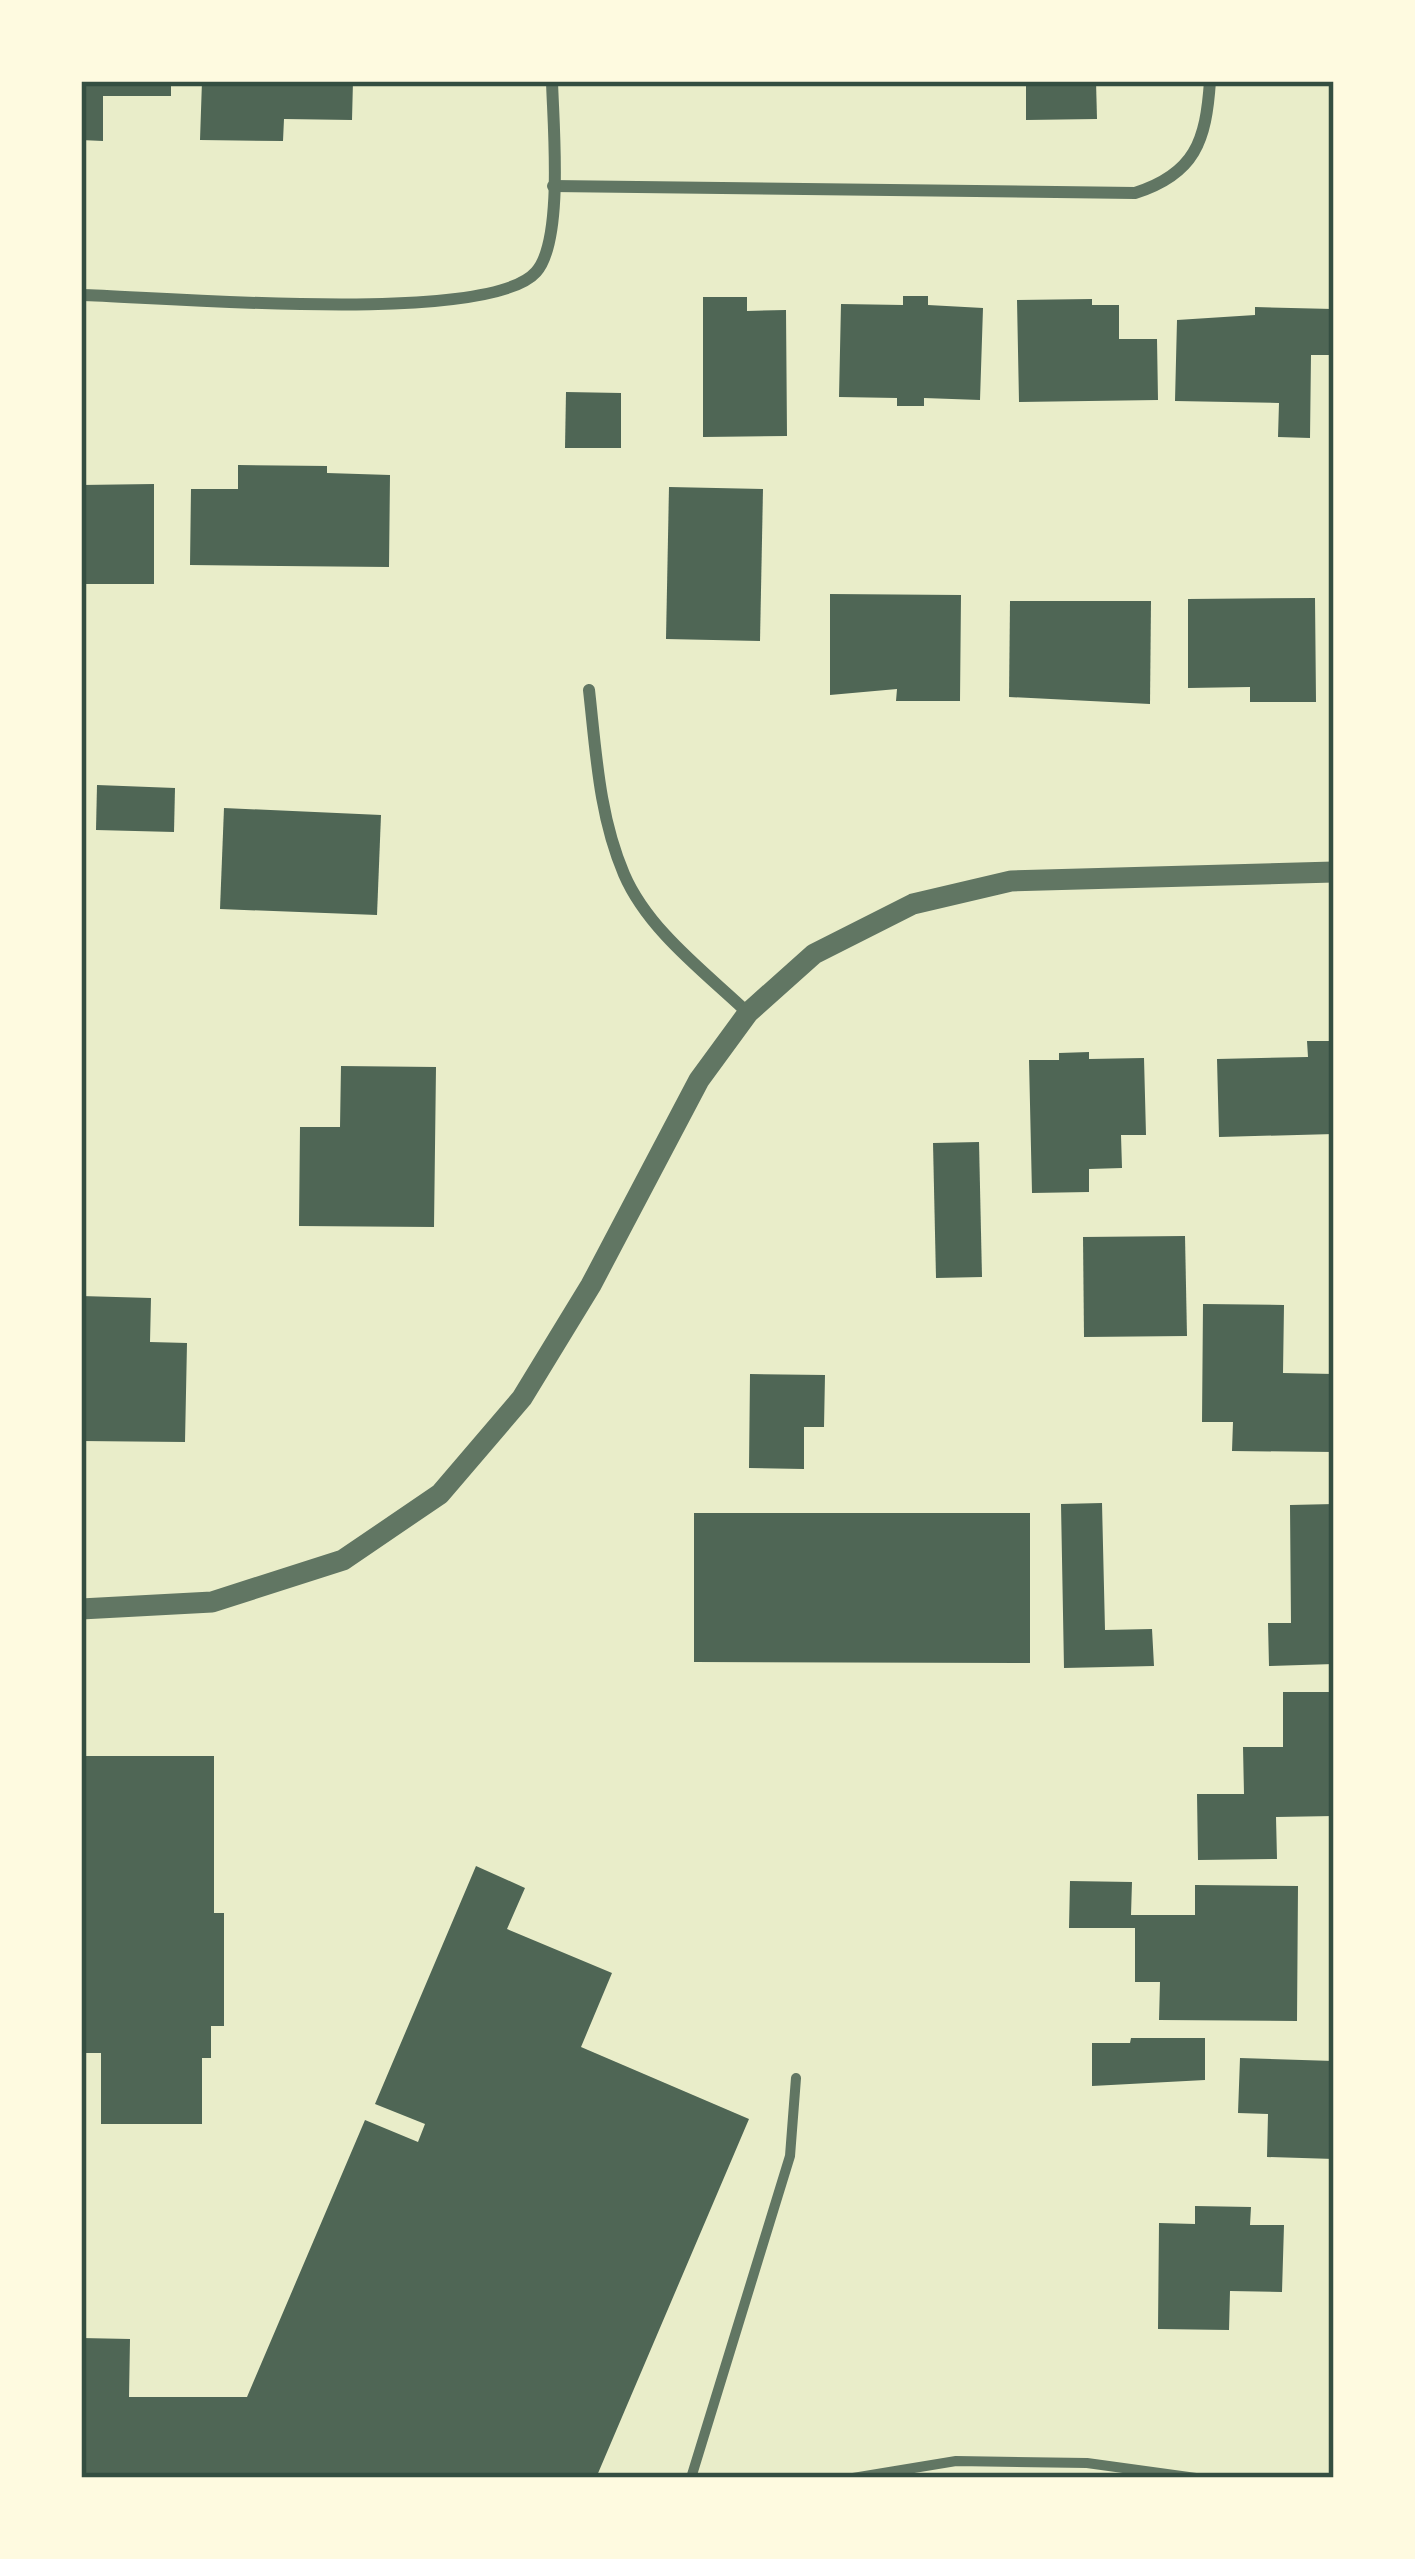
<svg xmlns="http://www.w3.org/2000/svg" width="1415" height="2559" font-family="Inter,sans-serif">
<rect width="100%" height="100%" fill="#e9edc9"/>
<!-- building -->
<g fill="#4f6655">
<path d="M 81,81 L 171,81 L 171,96 L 103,96 L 103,141 L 81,140 Z"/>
<path d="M 202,81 L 353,81 L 352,120 L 284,119 L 283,141 L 200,140 Z"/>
<path d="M 1026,81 L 1096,81 L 1097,119 L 1026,120 Z"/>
<path d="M 903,296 L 928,296 L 928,305 L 983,308 L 980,400 L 924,398 L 924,406 L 897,406 L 897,398 L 839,397 L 841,304 L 903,305 Z"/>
<path d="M 703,297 L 747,297 L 747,311 L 786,310 L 787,436 L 703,437 Z"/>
<path d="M 1092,299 L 1092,305 L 1119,305 L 1119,339 L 1157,339 L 1158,400 L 1019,402 L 1017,300 Z"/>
<path d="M 1255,307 L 1333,309 L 1333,355 L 1311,355 L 1310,438 L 1278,437 L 1279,403 L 1175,401 L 1177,320 L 1255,315 Z"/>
<path d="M 566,392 L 621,393 L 621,448 L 565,448 Z"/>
<path d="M 238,465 L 327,466 L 327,473 L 390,475 L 389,567 L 190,565 L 191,489 L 238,489 Z"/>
<path d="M 154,484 L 154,584 L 81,584 L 81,485 Z"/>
<path d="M 669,487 L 763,489 L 760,641 L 666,639 Z"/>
<path d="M 830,594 L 961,595 L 960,701 L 896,701 L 897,689 L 830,695 Z"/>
<path d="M 1315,598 L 1316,702 L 1250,702 L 1250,687 L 1188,688 L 1188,599 Z"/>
<path d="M 1010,601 L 1151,601 L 1150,704 L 1009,697 Z"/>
<path d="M 97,785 L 175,788 L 174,832 L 96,830 Z"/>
<path d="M 224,808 L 381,815 L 377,915 L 220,909 Z"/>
<path d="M 1307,1041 L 1334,1041 L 1334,1134 L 1219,1137 L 1217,1059 L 1308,1057 Z"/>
<path d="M 1089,1052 L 1089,1059 L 1144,1058 L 1146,1135 L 1121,1135 L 1122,1168 L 1089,1169 L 1089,1192 L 1032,1193 L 1029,1060 L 1059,1060 L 1059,1053 Z"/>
<path d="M 341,1066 L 436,1067 L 434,1227 L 299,1226 L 300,1127 L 340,1127 Z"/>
<path d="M 979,1142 L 982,1277 L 936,1278 L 933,1143 Z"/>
<path d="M 1185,1236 L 1187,1336 L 1084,1337 L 1083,1237 Z"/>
<path d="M 81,1296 L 151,1298 L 150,1342 L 187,1343 L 185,1442 L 81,1441 Z"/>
<path d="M 1203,1304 L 1284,1305 L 1283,1373 L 1334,1374 L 1334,1452 L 1232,1451 L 1233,1422 L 1202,1422 Z"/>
<path d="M 750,1374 L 825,1375 L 824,1427 L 804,1427 L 804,1469 L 749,1468 Z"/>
<path d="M 1102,1503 L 1105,1630 L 1152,1629 L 1154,1666 L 1064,1668 L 1061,1504 Z"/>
<path d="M 1334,1504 L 1334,1664 L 1269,1666 L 1268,1623 L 1291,1623 L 1290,1505 Z"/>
<path d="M 694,1513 L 1030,1513 L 1030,1663 L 694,1662 Z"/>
<path d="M 1283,1692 L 1334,1692 L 1334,1816 L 1276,1817 L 1277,1859 L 1198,1860 L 1197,1794 L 1244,1794 L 1243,1747 L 1283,1747 Z"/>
<path d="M 81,1756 L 214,1756 L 214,1913 L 224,1913 L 224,2026 L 211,2026 L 211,2058 L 202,2058 L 202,2124 L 101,2124 L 101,2053 L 81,2053 Z"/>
<path d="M 476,1866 L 525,1888 L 507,1929 L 612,1973 L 581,2047 L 749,2119 L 596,2478 L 81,2478 L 81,2338 L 130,2339 L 129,2397 L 247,2397 L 365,2120 L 418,2142 L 425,2124 L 375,2104 Z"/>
<path d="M 1070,1881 L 1132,1882 L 1131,1915 L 1195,1915 L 1195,1885 L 1298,1886 L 1297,2021 L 1159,2020 L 1160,1982 L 1135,1982 L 1135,1928 L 1069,1928 Z"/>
<path d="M 1131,2038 L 1205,2038 L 1205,2080 L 1092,2086 L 1092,2043 L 1130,2043 Z"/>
<path d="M 1240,2058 L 1334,2061 L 1334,2159 L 1267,2157 L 1268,2114 L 1238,2113 Z"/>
<path d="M 1195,2206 L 1251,2207 L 1250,2225 L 1284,2225 L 1282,2292 L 1230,2291 L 1229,2330 L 1158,2329 L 1159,2223 L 1195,2224 Z"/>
</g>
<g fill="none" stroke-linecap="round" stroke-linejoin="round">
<!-- pedestrian -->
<g stroke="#617663" stroke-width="10">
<path d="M 691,2478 L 790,2156 L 796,2078"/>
<path d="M 853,2478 L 956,2461 L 1087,2463 L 1196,2478"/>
</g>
<!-- minor -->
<g stroke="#617663" stroke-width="12">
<path d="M 553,186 L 1135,193 C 1195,174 1206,141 1210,81"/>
<path d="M 81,295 C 162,297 489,326 536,272 C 564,241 553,123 552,81"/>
<path d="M 589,690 C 596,752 599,816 624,874 C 648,930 705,972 748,1013"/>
</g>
<!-- tertiary -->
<path stroke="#617663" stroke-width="21" d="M 81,1609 L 212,1602 L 343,1560 L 440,1494 L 522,1398 L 591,1285 L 699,1080 L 748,1013 L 814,954 L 913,904 L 1011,881 L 1334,872"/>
</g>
<!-- border -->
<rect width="1415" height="2559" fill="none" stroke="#fefae0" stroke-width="168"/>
<rect x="84" y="84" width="1247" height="2391" fill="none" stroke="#344e41" stroke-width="4.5"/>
</svg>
